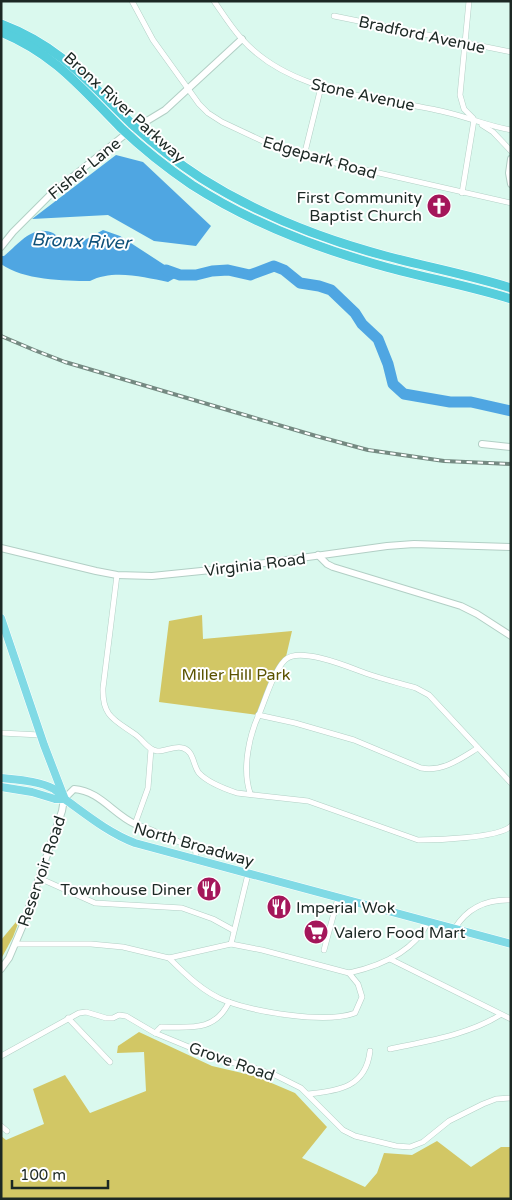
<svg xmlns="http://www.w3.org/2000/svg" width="512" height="1200" font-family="'Varela Round',sans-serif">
<rect width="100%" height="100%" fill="#daf9ee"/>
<!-- green -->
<g fill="#d2c765">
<path d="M 202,615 L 203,639 L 292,631 L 285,661 L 258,715 L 159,702 L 169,621 Z"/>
<path d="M 21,916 L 13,937 L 1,959 L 1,940 Z"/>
<path d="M 139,1032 L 212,1066 L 255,1076 L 295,1093 L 327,1127 L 302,1158 L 365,1187 L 377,1173 L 384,1153 L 412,1155 L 437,1141 L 471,1167 L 501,1147 L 511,1147 L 511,1199 L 1,1199 L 1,1136 L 6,1140 L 44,1124 L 33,1089 L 65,1075 L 90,1113 L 146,1091 L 144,1052 L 117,1053 L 118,1046 Z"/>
</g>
<!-- water -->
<g fill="#4fa6e2">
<path d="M 116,155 L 143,162 L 211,226 L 196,246 L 154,241 L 108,215 L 32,219 Z"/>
<path d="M 103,230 L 120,236 L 180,275 L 168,282 C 144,277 113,269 90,281 C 64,281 23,280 1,264 L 1,256 L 4,256 C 18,245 32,224 53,233 C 57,235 61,241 65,244 C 79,244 91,237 103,230 Z"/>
</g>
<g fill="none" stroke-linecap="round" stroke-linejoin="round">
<!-- river -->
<path stroke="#4fa6e2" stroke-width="11" d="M 166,270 L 180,275 L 196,275 L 212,271 L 228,270 L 250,275 L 274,266 L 284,270 L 300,283 L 319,286 L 331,290 L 355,313 L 362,324 L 378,339 L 388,364 L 393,384 L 404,394 L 450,402 L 471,402 L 511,411"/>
<defs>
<g id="minor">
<path d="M 132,1 L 153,40 L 199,104 L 208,113 L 222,122 L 269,144 L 304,156 L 511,203"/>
<path d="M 214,1 C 223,14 231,27 241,38 C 290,94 373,96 441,111 C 465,116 487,126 511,130"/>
<path d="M 469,1 L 460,95 L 464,109 L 473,118"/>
<path d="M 334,16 L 511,52"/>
<path d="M 482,125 L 493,132 L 511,151"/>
<path d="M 304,156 L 321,87"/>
<path d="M 462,193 L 474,120"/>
<path d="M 117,575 L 103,688 C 102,717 115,720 136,735 C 143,740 148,750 157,751 C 165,752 175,745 183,748 C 194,751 193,766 199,773 C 208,783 225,789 237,793 L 308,801 L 418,840 C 436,840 499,838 511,826"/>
<path d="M 258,715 L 295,723 L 354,740 L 421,768 C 443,772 460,759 478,748"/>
<path d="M 1,733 L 40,735"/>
<path d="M 151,749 L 148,788 L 135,824 L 147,828 L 193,848 L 196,852 L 195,860"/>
<path d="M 250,793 C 242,768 249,735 260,712 C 266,697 274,671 285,660 C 299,646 349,667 365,673 C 382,679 399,683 416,688 L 429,695 L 511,783"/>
<path d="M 39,878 L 95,903 L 182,908 L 213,919 L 233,930"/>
<path d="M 455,928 C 468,907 487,899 511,900"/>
<path d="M 16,944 L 91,944 L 123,947 L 169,958 L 231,944 L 262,950 L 349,973 C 380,966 414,952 428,922"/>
<path d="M 231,944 L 248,874"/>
<path d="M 324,950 L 338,898"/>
<path d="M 169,958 C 185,974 204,993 226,1001 C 256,1012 325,1024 355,1013 L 362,997 L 358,984 L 349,973"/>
<path d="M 390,959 L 511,1019"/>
<path d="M 68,1018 L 110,1062"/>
<path d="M 155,1033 L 161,1027 C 190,1027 215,1032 229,1002"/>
<path d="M 390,1049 C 427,1041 468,1035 500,1015"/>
<path d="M 1,1056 L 79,1013 L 86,1012 L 106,1018 L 113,1018 L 119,1015 L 126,1016 L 155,1033 L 218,1059 L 251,1067 L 275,1075 L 301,1088 L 343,1130 L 355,1136 L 396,1146 L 410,1147 L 423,1142 L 449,1121 L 483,1104 L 496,1099 L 511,1098"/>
<path d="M 308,1094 C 339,1091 366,1087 370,1051"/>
<path d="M 1,1126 L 7,1131"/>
</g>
<g id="tertiary">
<path d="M 511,159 L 509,173 L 511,184"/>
<path d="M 1,247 L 13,232 L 51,194 L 127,133 L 165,110 L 242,39"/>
<path d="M 482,444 L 511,447"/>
<path d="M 1,548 L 96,571 L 117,575 L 152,576 L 221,569 L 387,546 L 414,544 L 511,547"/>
<path d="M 318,555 L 327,564 L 333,567 L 461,606 L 477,614 L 511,636"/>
<path d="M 1,969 L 9,958 L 23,925 L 62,811 L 64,799 L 74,789 C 100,791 113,814 135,824"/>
</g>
<g id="primary">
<path d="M 1,618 L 44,745 L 64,797"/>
<path d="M 1,778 C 19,780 39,781 54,789 C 59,792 62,797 66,800 C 88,816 109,833 135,843 L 511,944"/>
<path d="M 1,787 L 32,792 L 55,799 L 64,799"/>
</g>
<g id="trunk">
<path d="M 1,24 C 62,47 90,84 135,127 C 156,146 178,163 201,178 C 258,214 321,239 386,256 C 427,267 470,275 511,288"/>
<path d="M 1,32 C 56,55 81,88 121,128 C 143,149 167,168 192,185 C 248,221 311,246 375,264 C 420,277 466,285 511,299"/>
</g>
</defs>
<!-- minor casing -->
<use href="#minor" stroke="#b2cfc5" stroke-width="6"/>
<!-- tertiary casing -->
<use href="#tertiary" stroke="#b2cfc5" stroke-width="8"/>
<!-- primary casing -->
<use href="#primary" stroke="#fff" stroke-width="9"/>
<!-- trunk casing -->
<use href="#trunk" stroke="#fff" stroke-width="10"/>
<!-- minor -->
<use href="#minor" stroke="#fff" stroke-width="5"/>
<!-- tertiary -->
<use href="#tertiary" stroke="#fff" stroke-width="6"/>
<!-- primary -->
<use href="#primary" stroke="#80dae5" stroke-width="8"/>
<!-- trunk -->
<use href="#trunk" stroke="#56cedc" stroke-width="9"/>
<defs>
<path id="rail" d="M 1,336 L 34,350 L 65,362 L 316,436 L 368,450 L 444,461 L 511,464"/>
</defs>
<!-- rail casing -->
<use href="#rail" stroke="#758a82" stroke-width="4"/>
<!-- rail -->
<use href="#rail" stroke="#fff" stroke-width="2" stroke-dasharray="5.5" stroke-linecap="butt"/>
</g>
<!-- icons -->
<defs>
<symbol id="church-disc" viewBox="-11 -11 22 22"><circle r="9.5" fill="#a4165a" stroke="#fff"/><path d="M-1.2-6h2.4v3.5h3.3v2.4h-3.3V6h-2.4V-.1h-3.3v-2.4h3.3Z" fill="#fff"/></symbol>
<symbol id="restaurant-disc" viewBox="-11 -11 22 22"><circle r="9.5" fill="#a4165a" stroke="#fff"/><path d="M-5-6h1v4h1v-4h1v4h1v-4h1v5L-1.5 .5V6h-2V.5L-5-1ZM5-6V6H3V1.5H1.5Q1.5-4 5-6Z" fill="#fff"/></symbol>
<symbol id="supermarket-disc" viewBox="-11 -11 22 22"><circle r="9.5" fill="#a4165a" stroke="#fff"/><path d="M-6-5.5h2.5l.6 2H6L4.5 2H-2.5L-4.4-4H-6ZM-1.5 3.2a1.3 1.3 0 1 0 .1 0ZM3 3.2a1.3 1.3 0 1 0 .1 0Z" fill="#fff"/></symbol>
</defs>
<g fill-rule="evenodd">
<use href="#church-disc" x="425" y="192" width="28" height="28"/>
<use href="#restaurant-disc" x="195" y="875" width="28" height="28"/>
<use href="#restaurant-disc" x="265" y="893" width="28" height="28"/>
<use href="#supermarket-disc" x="302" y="918" width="28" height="28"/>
</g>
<g text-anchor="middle" stroke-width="4" stroke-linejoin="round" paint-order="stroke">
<!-- street labels -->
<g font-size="16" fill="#1c2824" stroke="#fff">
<text transform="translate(422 34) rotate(12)" y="6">Bradford Avenue</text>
<text transform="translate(363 94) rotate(12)" y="6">Stone Avenue</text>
<text transform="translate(125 107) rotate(42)" y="6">Bronx River Parkway</text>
<text transform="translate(320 157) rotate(16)" y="6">Edgepark Road</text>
<text transform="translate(84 168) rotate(-39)" y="6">Fisher Lane</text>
<text transform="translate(255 564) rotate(-7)" y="6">Virginia Road</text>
<text transform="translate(194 844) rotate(16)" y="6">North Broadway</text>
<text transform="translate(41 871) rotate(-71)" y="6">Reservoir Road</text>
<text transform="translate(232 1061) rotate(19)" y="6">Grove Road</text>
</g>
<!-- poi labels -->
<g font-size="16" fill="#1c2824" stroke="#fff" text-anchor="end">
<text x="422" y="203">First Community<tspan x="422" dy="18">Baptist Church</tspan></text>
<text x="192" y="895">Townhouse Diner</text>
<text x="296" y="913" text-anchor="start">Imperial Wok</text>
<text x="334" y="938" text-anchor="start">Valero Food Mart</text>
</g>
<!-- park labels -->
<g font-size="16" fill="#5b5301" stroke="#fff">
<text x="236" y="680">Miller Hill Park</text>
</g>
<!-- water labels -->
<g font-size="18" font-style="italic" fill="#10527a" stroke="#fff">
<text transform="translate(81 241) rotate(2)" y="6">Bronx River</text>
</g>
</g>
<!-- border -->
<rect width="512" height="1200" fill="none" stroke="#1c2824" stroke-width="5"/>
<!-- scale -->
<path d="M12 1180v8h96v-8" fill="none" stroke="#1c2824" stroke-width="2.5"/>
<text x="20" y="1180" font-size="15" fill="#1c2824" stroke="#ffffff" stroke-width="4" paint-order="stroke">100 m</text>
</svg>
